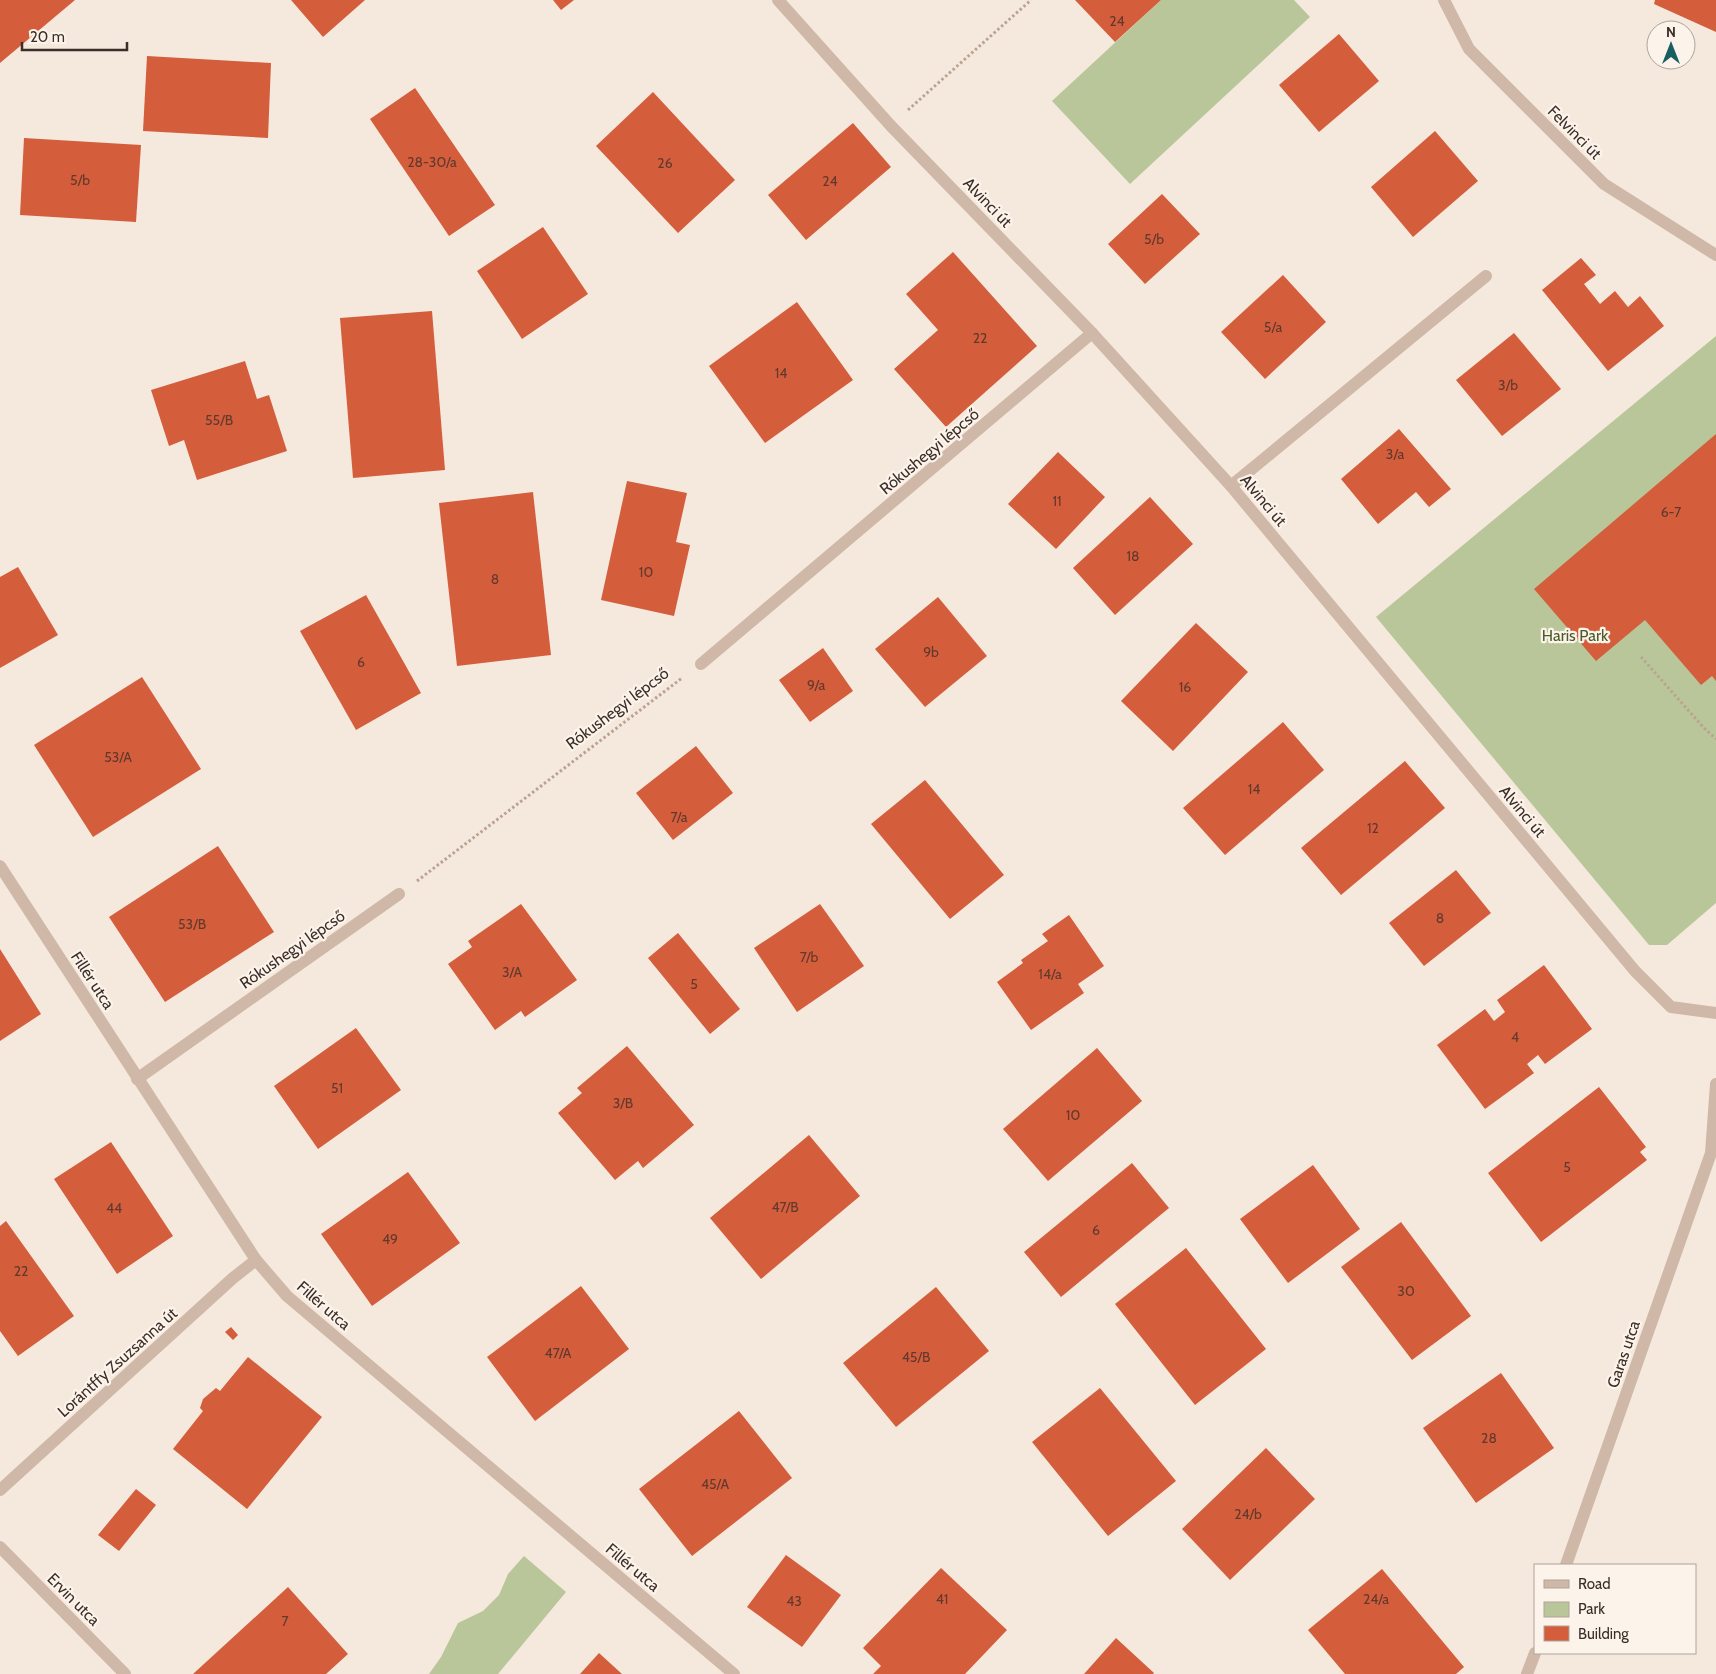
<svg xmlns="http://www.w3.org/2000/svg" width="1716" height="1674" font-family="Cabin,sans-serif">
<rect width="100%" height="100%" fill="#f5e9dd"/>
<!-- green -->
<g fill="#b9c69a">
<path d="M 1161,0 L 1294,0 L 1310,17 L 1130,184 L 1052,101 Z"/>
<path d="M 1716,336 L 1716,903 L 1667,945 L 1649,945 L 1376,617 Z"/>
<path d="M 524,1556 L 566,1592 L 498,1674 L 429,1674 L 441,1657 L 458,1623 L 483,1611 L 499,1595 L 508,1574 Z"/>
</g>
<!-- building -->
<g fill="#d45d3c">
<path d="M 0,0 L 75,0 L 0,63 Z"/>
<path d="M 291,0 L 365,0 L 323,37 Z"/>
<path d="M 553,0 L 574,0 L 561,10 Z"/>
<path d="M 1075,0 L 1161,0 L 1115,42 Z"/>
<path d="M 1655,0 L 1716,0 L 1716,32 L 1654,4 Z"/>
<path d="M 1339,34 L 1379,81 L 1319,132 L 1279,85 Z"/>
<path d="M 147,56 L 271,63 L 268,138 L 143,131 Z"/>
<path d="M 415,88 L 495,205 L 449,236 L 370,119 Z"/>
<path d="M 653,92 L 735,180 L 678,233 L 596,146 Z"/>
<path d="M 853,123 L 891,167 L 806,240 L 768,195 Z"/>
<path d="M 1435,131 L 1478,181 L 1413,237 L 1371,187 Z"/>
<path d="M 24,138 L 141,145 L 136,222 L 20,215 Z"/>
<path d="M 1162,194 L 1200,234 L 1145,284 L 1108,244 Z"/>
<path d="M 543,227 L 588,294 L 522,339 L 477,271 Z"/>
<path d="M 953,252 L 1037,346 L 946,427 L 894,369 L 938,330 L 906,294 Z"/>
<path d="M 1581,258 L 1596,275 L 1584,284 L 1600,304 L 1615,291 L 1628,307 L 1640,296 L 1664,326 L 1608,371 L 1542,290 Z"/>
<path d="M 1283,275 L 1326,322 L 1265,379 L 1221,332 Z"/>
<path d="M 797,302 L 853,380 L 765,443 L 709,366 Z"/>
<path d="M 432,311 L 445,470 L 353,478 L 340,318 Z"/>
<path d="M 1514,333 L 1561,389 L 1502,436 L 1456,380 Z"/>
<path d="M 245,361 L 257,399 L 269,395 L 287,451 L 197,480 L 184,440 L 169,446 L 151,390 Z"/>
<path d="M 1399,429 L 1451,489 L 1429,507 L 1416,492 L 1378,524 L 1341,479 Z"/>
<path d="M 1716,434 L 1716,681 L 1712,676 L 1701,685 L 1645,620 L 1596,661 L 1534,589 Z"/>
<path d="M 1058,452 L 1105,497 L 1056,549 L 1008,504 Z"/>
<path d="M 627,481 L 687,493 L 676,542 L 690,545 L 674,616 L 601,600 Z"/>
<path d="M 533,492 L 551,655 L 457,666 L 439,503 Z"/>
<path d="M 1150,497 L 1193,544 L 1115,615 L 1073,568 Z"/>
<path d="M 18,567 L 58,635 L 0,668 L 0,577 Z"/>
<path d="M 366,595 L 421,693 L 356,730 L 300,631 Z"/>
<path d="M 938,597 L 987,656 L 925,707 L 875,649 Z"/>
<path d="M 1196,623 L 1248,672 L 1173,751 L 1121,701 Z"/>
<path d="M 823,648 L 853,691 L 810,722 L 779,680 Z"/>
<path d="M 142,677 L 201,769 L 93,837 L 34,745 Z"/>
<path d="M 1283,722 L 1324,770 L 1225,855 L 1183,808 Z"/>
<path d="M 696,746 L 733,793 L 673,840 L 636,793 Z"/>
<path d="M 1405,761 L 1445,808 L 1341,895 L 1301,848 Z"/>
<path d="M 925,780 L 1004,875 L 950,919 L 871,824 Z"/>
<path d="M 218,846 L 274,932 L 165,1002 L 109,917 Z"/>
<path d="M 1456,870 L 1491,913 L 1424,966 L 1389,923 Z"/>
<path d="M 521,904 L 577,980 L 525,1017 L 521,1011 L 495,1030 L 448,964 L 472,947 L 468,941 Z"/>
<path d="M 820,904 L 864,966 L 797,1012 L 754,948 Z"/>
<path d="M 1069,915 L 1104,966 L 1078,984 L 1084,993 L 1031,1030 L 997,982 L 1023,963 L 1021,960 L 1048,941 L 1042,934 Z"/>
<path d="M 678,933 L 740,1009 L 710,1034 L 648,958 Z"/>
<path d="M 0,949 L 41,1014 L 0,1041 Z"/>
<path d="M 1544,965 L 1592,1029 L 1545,1064 L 1538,1055 L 1527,1064 L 1534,1073 L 1485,1109 L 1437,1045 L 1485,1009 L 1494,1021 L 1505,1012 L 1497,1000 Z"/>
<path d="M 356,1028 L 401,1090 L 318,1149 L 274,1086 Z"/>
<path d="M 627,1046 L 694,1125 L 643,1168 L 638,1161 L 615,1180 L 558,1113 L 582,1093 L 577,1088 Z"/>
<path d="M 1097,1048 L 1142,1101 L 1048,1181 L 1003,1129 Z"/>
<path d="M 1599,1087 L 1646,1147 L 1640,1152 L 1647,1160 L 1541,1242 L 1488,1173 Z"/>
<path d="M 809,1135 L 860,1196 L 761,1279 L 710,1218 Z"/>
<path d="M 111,1142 L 173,1236 L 117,1274 L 54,1179 Z"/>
<path d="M 1132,1163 L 1169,1208 L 1061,1297 L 1024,1252 Z"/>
<path d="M 1313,1165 L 1360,1229 L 1288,1283 L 1240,1219 Z"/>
<path d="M 408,1172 L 460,1243 L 372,1306 L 321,1234 Z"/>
<path d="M 6,1221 L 74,1316 L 18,1356 L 0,1331 L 0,1226 Z"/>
<path d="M 1401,1222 L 1471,1316 L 1412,1360 L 1341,1267 Z"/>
<path d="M 1186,1248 L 1266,1349 L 1195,1405 L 1115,1304 Z"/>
<path d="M 581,1286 L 629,1349 L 535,1421 L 487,1357 Z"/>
<path d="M 936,1287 L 989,1351 L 896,1427 L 843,1363 Z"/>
<path d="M 231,1327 L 238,1335 L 233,1340 L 225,1332 Z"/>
<path d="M 248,1357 L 322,1417 L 247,1509 L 173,1449 L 203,1411 L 200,1408 L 203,1399 L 216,1388 L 220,1391 Z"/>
<path d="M 1501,1373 L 1554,1448 L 1476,1503 L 1423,1428 Z"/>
<path d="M 1100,1388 L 1176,1481 L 1108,1536 L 1032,1442 Z"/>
<path d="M 739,1411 L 792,1478 L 692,1556 L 639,1489 Z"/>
<path d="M 1266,1448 L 1315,1499 L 1230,1580 L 1182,1529 Z"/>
<path d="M 136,1489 L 156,1505 L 119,1551 L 98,1535 Z"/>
<path d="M 786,1555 L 841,1595 L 802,1647 L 747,1607 Z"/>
<path d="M 941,1568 L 1007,1630 L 965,1674 L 873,1674 L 881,1666 L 863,1648 Z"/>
<path d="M 1382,1569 L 1464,1667 L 1456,1674 L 1345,1674 L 1308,1630 Z"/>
<path d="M 288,1587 L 348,1654 L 326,1674 L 193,1674 Z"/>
<path d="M 1116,1638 L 1154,1673 L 1153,1674 L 1084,1674 Z"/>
<path d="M 599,1653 L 622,1674 L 580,1674 Z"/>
</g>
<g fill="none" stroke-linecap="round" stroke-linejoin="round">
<!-- path -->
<g stroke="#bba291" stroke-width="3" stroke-dasharray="2.5 2.5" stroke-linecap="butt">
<path d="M 908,110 L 1031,0"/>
<path d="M 1641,657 L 1704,728 L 1716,739"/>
<path d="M 417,881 L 682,678"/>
</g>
<!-- street -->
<g stroke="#cfb8a7" stroke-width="12">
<path d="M 778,0 L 891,126 L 1092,333 L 1231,486 L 1635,971 L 1671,1007 L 1716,1013"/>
<path d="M 1444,0 L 1469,49 L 1604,184 L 1716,255"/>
<path d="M 1231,486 L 1486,276"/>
<path d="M 701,664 L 1092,333"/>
<path d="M 0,866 L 256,1260 L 287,1296 L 734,1674"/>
<path d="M 137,1079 L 399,894"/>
<path d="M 0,1490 L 233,1278 L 256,1260"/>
<path d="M 0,1547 L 125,1674"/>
<path d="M 1566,1565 L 1711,1153 L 1716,1084"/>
<path d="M 1527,1674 L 1535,1653"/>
</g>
</g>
<g text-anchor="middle" stroke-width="4.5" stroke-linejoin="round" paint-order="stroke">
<!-- number labels -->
<g font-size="14" fill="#61392d">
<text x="1117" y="26">24</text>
<text x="432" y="167">28-30/a</text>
<text x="665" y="168">26</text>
<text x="80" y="185">5/b</text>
<text x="830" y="186">24</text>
<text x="1154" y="244">5/b</text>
<text x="1273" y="332">5/a</text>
<text x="980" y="343">22</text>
<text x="781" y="378">14</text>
<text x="1508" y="390">3/b</text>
<text x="219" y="425">55/B</text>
<text x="1395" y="459">3/a</text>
<text x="1057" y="506">11</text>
<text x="1671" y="517">6-7</text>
<text x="1133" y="561">18</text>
<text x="646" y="577">10</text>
<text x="495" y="584">8</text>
<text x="931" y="657">9b</text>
<text x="361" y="667">6</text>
<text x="816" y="690">9/a</text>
<text x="1185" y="692">16</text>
<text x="118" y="762">53/A</text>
<text x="1254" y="794">14</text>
<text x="679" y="822">7/a</text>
<text x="1373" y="833">12</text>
<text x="1440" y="923">8</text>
<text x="192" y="929">53/B</text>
<text x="809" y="962">7/b</text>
<text x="512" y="977">3/A</text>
<text x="1050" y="979">14/a</text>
<text x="694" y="989">5</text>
<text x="1515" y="1042">4</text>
<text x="337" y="1093">51</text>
<text x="623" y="1108">3/B</text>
<text x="1073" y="1120">10</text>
<text x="1567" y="1172">5</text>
<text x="785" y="1212">47/B</text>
<text x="114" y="1213">44</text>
<text x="1096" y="1235">6</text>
<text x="390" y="1244">49</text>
<text x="21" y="1276">22</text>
<text x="1406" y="1296">30</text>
<text x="558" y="1358">47/A</text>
<text x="916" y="1362">45/B</text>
<text x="1489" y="1443">28</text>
<text x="715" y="1489">45/A</text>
<text x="1248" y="1519">24/b</text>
<text x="942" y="1604">41</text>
<text x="1376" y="1604">24/a</text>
<text x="794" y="1606">43</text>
<text x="285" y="1626">7</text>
</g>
<!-- street labels -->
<g font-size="16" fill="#3b2d28" stroke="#fcf3ea">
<text transform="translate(1575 132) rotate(45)" y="6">Felvinci út</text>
<text transform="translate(988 202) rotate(46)" y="6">Alvinci út</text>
<text transform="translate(929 451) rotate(-40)" y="6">Rókushegyi lépcső</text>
<text transform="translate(1264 500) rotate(50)" y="6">Alvinci út</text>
<text transform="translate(617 708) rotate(-37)" y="6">Rókushegyi lépcső</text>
<text transform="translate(1523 811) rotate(50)" y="6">Alvinci út</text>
<text transform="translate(292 949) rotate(-35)" y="6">Rókushegyi lépcső</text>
<text transform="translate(93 980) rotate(57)" y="6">Fillér utca</text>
<text transform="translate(324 1305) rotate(41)" y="6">Fillér utca</text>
<text transform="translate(1623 1354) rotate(-71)" y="6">Garas utca</text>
<text transform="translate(117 1362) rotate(-42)" y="6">Lorántffy Zsuzsanna út</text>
<text transform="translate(633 1567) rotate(40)" y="6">Fillér utca</text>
<text transform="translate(74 1599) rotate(45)" y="6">Ervin utca</text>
</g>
<!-- park labels -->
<g font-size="16" fill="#4b5c29" stroke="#fcf3ea">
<text x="1575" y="641">Haris Park</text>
</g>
</g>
<!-- legend -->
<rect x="1534" y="1564" width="162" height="90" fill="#fcf3ea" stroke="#afa49c"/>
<rect x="1544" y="1580" width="25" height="8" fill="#cfb8a7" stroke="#afa49c"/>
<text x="1578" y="1589" font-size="15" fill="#3b2d28">Road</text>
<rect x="1544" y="1602" width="25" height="15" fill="#b9c69a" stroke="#afa49c"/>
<text x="1578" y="1614" font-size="15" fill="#3b2d28">Park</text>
<rect x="1544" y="1626" width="25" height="15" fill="#d45d3c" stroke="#afa49c"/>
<text x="1578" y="1639" font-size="15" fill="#3b2d28">Building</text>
<!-- north arrow -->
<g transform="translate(1671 45)"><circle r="24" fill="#fcf3ea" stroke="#afa49c"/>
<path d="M0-4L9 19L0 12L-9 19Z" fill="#185f61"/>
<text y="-8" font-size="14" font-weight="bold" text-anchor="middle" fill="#3b2d28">N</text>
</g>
<!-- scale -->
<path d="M22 42v8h105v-8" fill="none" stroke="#3b2d28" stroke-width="2.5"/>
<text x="30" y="42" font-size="15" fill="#3b2d28" stroke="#fcf3ea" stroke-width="4" paint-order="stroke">20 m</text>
</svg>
